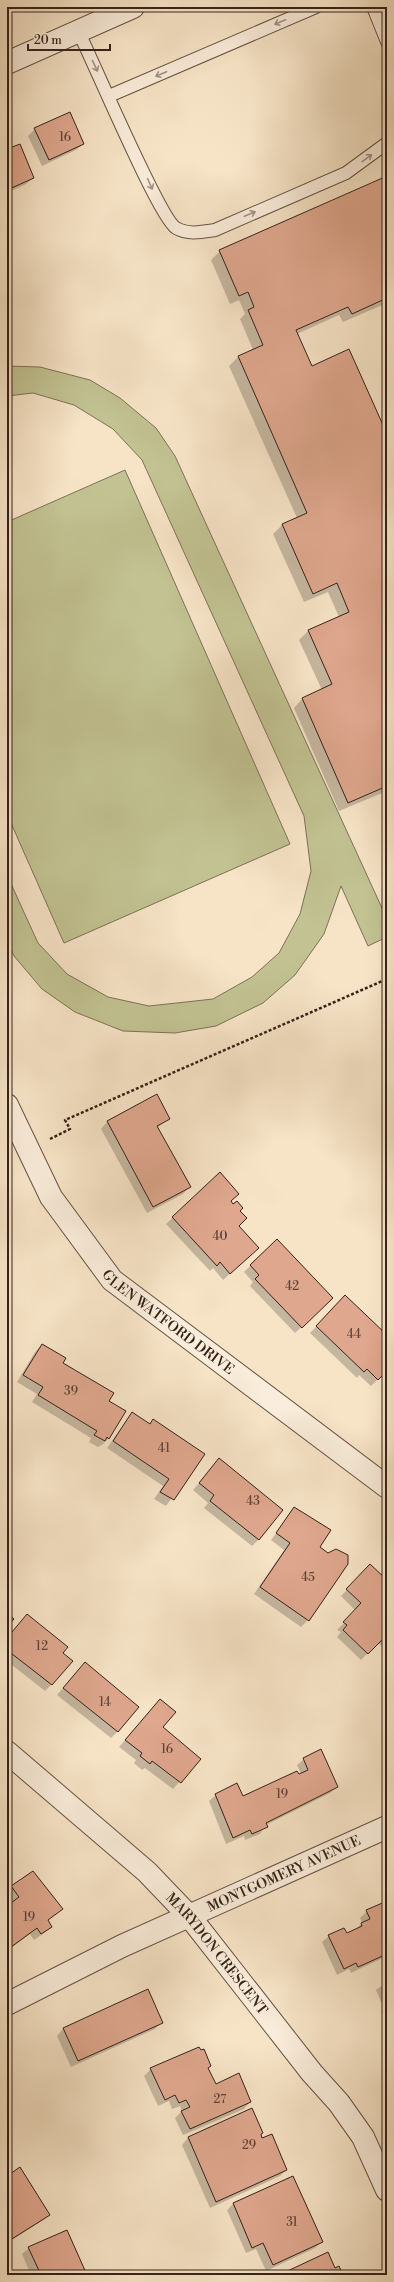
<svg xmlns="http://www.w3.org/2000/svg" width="394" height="2282" font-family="'Libre Bodoni',serif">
<rect width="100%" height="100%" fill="#f7e4c7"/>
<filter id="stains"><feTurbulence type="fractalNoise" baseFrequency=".005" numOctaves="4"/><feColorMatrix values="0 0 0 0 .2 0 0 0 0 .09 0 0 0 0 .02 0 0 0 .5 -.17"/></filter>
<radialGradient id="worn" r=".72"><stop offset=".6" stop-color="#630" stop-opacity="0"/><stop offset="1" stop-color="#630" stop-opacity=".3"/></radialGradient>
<!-- green -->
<g fill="#c2c292" stroke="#7c7256">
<path d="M 7,366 L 40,367 L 90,380 L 120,398 L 156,428 L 175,456 L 387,919 L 387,937 L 368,946 L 341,886 L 324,934 L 295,975 L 263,1003 L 216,1026 L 175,1033 L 123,1031 L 75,1012 L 42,989 L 14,956 L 7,940 L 7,875 L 38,943 L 67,974 L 108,997 L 149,1006 L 213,999 L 252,977 L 279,953 L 300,914 L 311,871 L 304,816 L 142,460 L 113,429 L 74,405 L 33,393 L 7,396 Z"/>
<path d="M 125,470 L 290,844 L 64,943 L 7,814 L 7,522 Z"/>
</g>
<!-- shadow -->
<g fill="#0003">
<path d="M 35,129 L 83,144 L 76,150 L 42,166 L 28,136 Z"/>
<path d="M 7,150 L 33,178 L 26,184 L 7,193 Z"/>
<path d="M 387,177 L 387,303 L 343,322 L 339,315 L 297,334 L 311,367 L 387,435 L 387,791 L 339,811 L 294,708 L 302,699 L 322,690 L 299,640 L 308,631 L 339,617 L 328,592 L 304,602 L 273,534 L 282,525 L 297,518 L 229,366 L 238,357 L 253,350 L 240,319 L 245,314 L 239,300 L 230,304 L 211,260 L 220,251 Z"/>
<path d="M 156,1095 L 169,1119 L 157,1128 L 189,1187 L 183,1194 L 147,1213 L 101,1129 L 107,1122 Z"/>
<path d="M 220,1174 L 230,1202 L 238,1211 L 237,1226 L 251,1254 L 223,1280 L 213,1268 L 210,1271 L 166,1224 Z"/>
<path d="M 277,1240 L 332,1298 L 295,1333 L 250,1286 L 253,1282 L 244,1272 Z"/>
<path d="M 345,1297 L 387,1336 L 387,1370 L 371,1386 L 359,1375 L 357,1378 L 310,1333 Z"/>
<path d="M 42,1345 L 108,1402 L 109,1438 L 102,1445 L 98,1447 L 89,1442 L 91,1438 L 32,1402 L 37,1394 L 17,1382 L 35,1352 Z"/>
<path d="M 132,1413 L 203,1454 L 166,1506 L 154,1499 L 163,1486 L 107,1448 Z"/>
<path d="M 219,1460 L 259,1539 L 252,1546 L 204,1508 L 208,1503 L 193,1490 Z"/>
<path d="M 295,1508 L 330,1531 L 318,1548 L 308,1620 L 301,1627 L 254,1594 L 284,1550 L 271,1540 Z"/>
<path d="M 371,1565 L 387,1580 L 387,1651 L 378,1643 L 361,1660 L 337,1637 L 341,1632 L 337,1630 L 356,1611 L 341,1596 Z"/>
<path d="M 7,1638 L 61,1653 L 52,1684 L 45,1691 L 7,1661 Z"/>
<path d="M 78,1670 L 118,1731 L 111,1738 L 57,1695 Z"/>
<path d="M 160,1700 L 162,1727 L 200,1759 L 173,1789 L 145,1768 L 142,1770 L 134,1763 L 136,1760 L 119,1747 Z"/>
<path d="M 304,1759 L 337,1787 L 330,1793 L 266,1825 L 260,1834 L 245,1840 L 244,1836 L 226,1844 L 209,1801 L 216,1795 L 242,1797 L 299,1775 L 301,1774 L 297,1765 Z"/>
<path d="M 33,1872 L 61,1909 L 47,1921 L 51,1927 L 44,1933 L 34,1940 L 30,1934 L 7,1951 L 7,1907 L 12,1904 L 7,1897 L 7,1892 Z"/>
<path d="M 387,1903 L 387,1956 L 351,1973 L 349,1969 L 337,1975 L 322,1942 L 329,1936 L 347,1935 L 355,1930 L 362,1923 L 360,1918 L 367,1911 Z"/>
<path d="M 387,1982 L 387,2025 L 381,2011 L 384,2009 L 376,1990 Z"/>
<path d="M 148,1991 L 162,2022 L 155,2029 L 71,2067 L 57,2036 L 63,2029 Z"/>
<path d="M 200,2052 L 210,2066 L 208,2068 L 215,2085 L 250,2102 L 244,2109 L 183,2135 L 175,2118 L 182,2111 L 180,2106 L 172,2109 L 169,2101 L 158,2106 L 144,2076 L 151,2069 Z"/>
<path d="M 251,2110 L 262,2139 L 286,2170 L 280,2176 L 210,2208 L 182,2145 L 188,2138 Z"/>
<path d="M 7,2177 L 49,2215 L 42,2221 L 7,2243 Z"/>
<path d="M 293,2177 L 322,2241 L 315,2248 L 266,2271 L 256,2249 L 246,2253 L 227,2210 L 233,2204 Z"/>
<path d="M 29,2248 L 86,2275 L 31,2275 L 22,2254 Z"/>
</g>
<!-- building -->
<g fill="#dfa78e" stroke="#35221a">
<path d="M 70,112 L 84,144 L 49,160 L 34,128 Z"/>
<path d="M 20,144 L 34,178 L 7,190 L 7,149 Z"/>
<path d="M 387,176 L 387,298 L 352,314 L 348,307 L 296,330 L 312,366 L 349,349 L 387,434 L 387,786 L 348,803 L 302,698 L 332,684 L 308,630 L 349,612 L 337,583 L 313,594 L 282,524 L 307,513 L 238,356 L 263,345 L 248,310 L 254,307 L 248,292 L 239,296 L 219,250 Z"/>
<path d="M 157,1094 L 170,1119 L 157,1126 L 191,1187 L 153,1207 L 107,1121 Z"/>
<path d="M 220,1172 L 239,1194 L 231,1201 L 233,1204 L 237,1201 L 243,1208 L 240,1211 L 247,1218 L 239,1226 L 259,1248 L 230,1274 L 220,1262 L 217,1266 L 172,1217 Z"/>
<path d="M 277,1239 L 333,1298 L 302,1328 L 255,1279 L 259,1275 L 250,1265 Z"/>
<path d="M 345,1295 L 387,1335 L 387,1371 L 378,1380 L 367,1369 L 364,1372 L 316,1326 Z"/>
<path d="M 42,1344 L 66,1358 L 63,1363 L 114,1393 L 109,1401 L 126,1411 L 109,1439 L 107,1437 L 105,1441 L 94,1435 L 97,1431 L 38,1395 L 43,1387 L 23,1375 Z"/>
<path d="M 132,1412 L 150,1424 L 153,1419 L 205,1454 L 174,1500 L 160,1492 L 169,1479 L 113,1441 Z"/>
<path d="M 219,1458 L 283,1510 L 259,1540 L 210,1501 L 214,1495 L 199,1483 Z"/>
<path d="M 294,1507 L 331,1530 L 320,1547 L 328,1553 L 336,1549 L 348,1555 L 348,1564 L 309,1621 L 260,1587 L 290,1543 L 276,1533 Z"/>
<path d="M 370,1564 L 387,1580 L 387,1639 L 385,1637 L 368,1654 L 343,1630 L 347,1625 L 343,1622 L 361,1603 L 346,1589 Z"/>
<path d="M 7,1613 L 14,1619 L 7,1627 Z"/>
<path d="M 27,1614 L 68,1647 L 63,1653 L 73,1661 L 52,1685 L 7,1650 L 7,1638 Z"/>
<path d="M 85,1662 L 139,1707 L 118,1732 L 63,1688 Z"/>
<path d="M 160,1699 L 176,1712 L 163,1727 L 201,1759 L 181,1783 L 152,1761 L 150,1764 L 140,1756 L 142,1753 L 125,1740 Z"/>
<path d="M 321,1749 L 338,1787 L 266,1823 L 268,1827 L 252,1834 L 250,1830 L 233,1838 L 215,1794 L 237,1783 L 243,1796 L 297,1771 L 299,1774 L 308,1770 L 303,1758 Z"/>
<path d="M 33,1871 L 63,1909 L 48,1920 L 52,1927 L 41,1934 L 37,1928 L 7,1950 L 7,1906 L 19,1897 L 11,1886 Z"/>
<path d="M 387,1901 L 387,1954 L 358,1967 L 356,1963 L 344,1969 L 328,1935 L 344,1928 L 347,1933 L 362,1926 L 361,1923 L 370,1919 L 366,1910 Z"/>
<path d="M 148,1989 L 163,2023 L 78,2061 L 63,2028 Z"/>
<path d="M 199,2047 L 201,2050 L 204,2049 L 211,2066 L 208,2068 L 216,2084 L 239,2073 L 251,2102 L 190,2129 L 181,2111 L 190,2107 L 186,2100 L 179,2103 L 175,2095 L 165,2100 L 150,2068 Z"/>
<path d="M 252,2108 L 263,2133 L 261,2134 L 262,2138 L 272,2134 L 287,2170 L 216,2202 L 188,2137 Z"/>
<path d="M 20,2167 L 50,2215 L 7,2242 L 7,2176 Z"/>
<path d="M 293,2176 L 323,2242 L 273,2265 L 263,2243 L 252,2248 L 233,2203 Z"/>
<path d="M 67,2230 L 87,2275 L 41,2275 L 28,2247 Z"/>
<path d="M 328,2252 L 335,2268 L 339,2266 L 343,2275 L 279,2275 Z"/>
</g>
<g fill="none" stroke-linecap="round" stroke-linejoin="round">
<defs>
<g id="lane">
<path d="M 373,7 L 387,42"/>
<path d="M 78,31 C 93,60 159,218 176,228 C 188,235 202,232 215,230 L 346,173 L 387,143"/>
<path d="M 109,96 L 316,7"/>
</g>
<g id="street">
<path d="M 7,63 L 133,7"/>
<path id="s1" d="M 7,1105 L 51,1197 L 112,1280 L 387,1487"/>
<path id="s2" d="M 7,1752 L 147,1872 L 190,1917 L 312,2073 L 339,2103 L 363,2137 L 387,2190"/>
<path id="s3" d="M 7,2004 L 122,1946 L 387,1827"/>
</g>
</defs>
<!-- lane casing -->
<use href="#lane" stroke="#665245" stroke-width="14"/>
<!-- street casing -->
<use href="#street" stroke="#665245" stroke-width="24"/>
<!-- path -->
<path stroke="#35221a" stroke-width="2.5" stroke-dasharray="3 2" stroke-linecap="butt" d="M 50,1139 L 70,1129 L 65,1120 L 387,979"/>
<!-- lane -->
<use href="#lane" stroke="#faeddb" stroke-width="12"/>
<!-- street -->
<use href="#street" stroke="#faeddb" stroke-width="22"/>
</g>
<!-- one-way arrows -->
<defs><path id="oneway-shaft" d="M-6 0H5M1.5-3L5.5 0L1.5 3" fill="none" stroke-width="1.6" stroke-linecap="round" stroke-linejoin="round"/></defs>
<g stroke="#a19284">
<use href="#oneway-shaft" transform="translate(280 22) rotate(157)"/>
<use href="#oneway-shaft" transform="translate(95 66) rotate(65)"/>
<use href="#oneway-shaft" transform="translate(161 74) rotate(157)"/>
<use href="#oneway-shaft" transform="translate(367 158) rotate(-36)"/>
<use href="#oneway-shaft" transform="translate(150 184) rotate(66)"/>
<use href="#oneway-shaft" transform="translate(250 214) rotate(-23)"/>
</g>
<g text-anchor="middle" stroke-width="3" stroke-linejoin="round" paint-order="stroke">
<!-- number labels -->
<g font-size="12" fill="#604337">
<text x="65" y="141">16</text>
<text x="220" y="1240">40</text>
<text x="292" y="1290">42</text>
<text x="354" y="1338">44</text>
<text x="71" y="1395">39</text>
<text x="164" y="1452">41</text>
<text x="253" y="1505">43</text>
<text x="308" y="1581">45</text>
<text x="42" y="1650">12</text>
<text x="105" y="1706">14</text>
<text x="167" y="1753">16</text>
<text x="282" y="1798">19</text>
<text x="29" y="1921">19</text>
<text x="220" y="2103">27</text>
<text x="249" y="2149">29</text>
<text x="292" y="2226">31</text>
</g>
<!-- street labels -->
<g font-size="14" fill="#35221a" stroke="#faeddb">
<text dy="5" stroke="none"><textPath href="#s1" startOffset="275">GLEN WATFORD DRIVE</textPath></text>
<text dy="5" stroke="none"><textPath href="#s3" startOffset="306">MONTGOMERY AVENUE</textPath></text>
<text dy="5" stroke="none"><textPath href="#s2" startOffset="292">MARYDON CRESCENT</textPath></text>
</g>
</g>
<!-- margin -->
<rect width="394" height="2282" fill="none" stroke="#f7e4c7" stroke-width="24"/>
<rect x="8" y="8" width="378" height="2266" fill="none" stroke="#35221a" stroke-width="2"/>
<rect x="12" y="12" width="370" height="2258" fill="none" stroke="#35221a"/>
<!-- scale -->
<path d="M28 44v6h82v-6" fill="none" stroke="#35221a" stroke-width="2"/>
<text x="34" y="44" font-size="12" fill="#35221a" stroke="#faeddb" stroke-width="3" paint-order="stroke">20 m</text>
<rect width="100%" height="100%" filter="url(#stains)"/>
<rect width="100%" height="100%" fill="url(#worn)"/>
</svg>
